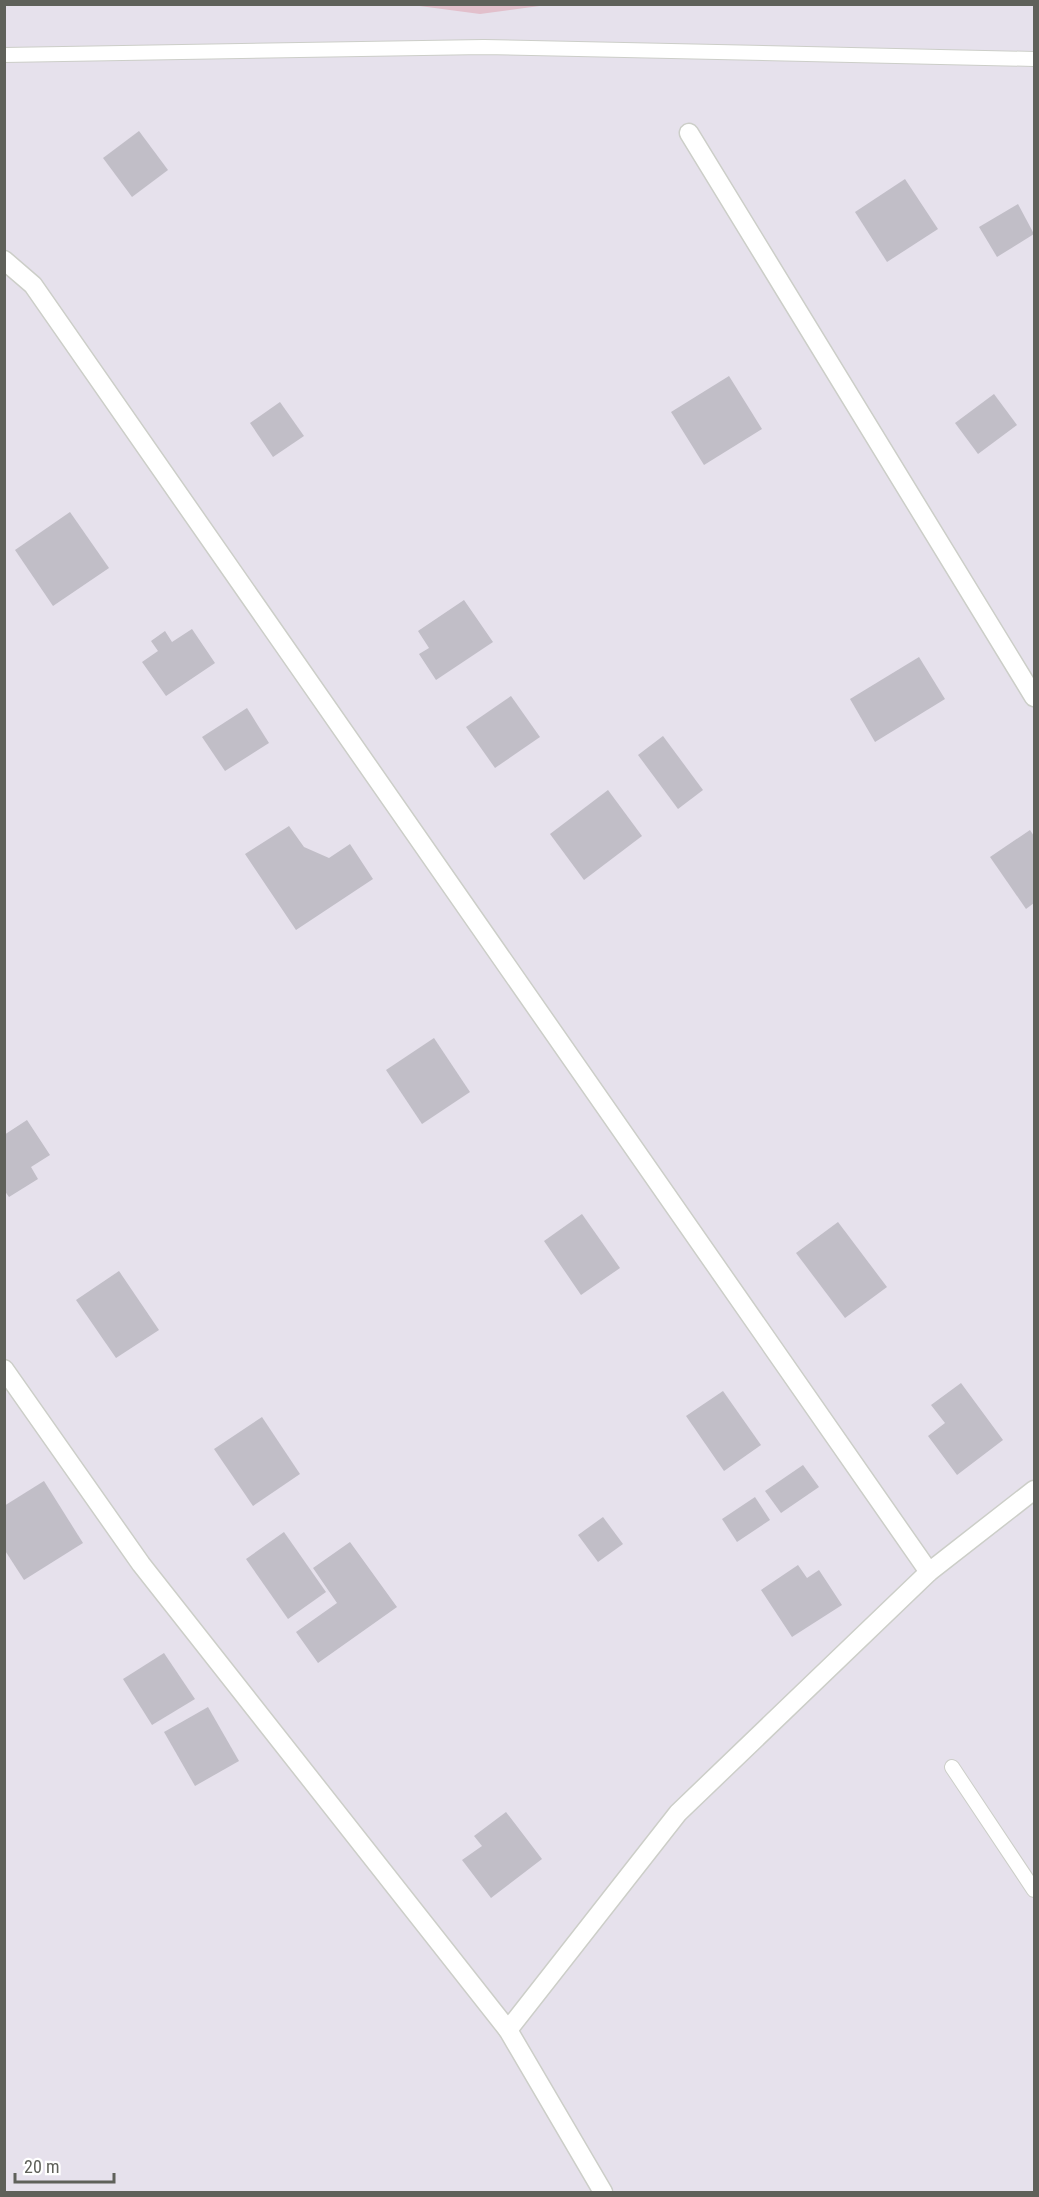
<svg xmlns="http://www.w3.org/2000/svg" width="1039" height="2197" font-family="'Roboto Condensed',sans-serif">
<rect width="100%" height="100%" fill="#e6e1ec"/>
<!-- green -->
<path fill="#e2bfcb" d="M 412,5 L 547,4 L 547,5 L 480,14 Z"/>
<!-- building -->
<g fill="#c1bec7">
<path d="M 139,131 L 168,170 L 132,197 L 103,158 Z"/>
<path d="M 905,179 L 938,229 L 887,262 L 855,212 Z"/>
<path d="M 1018,204 L 1034,234 L 997,257 L 979,227 Z"/>
<path d="M 729,376 L 762,429 L 704,465 L 671,412 Z"/>
<path d="M 994,394 L 1017,425 L 978,454 L 955,423 Z"/>
<path d="M 280,402 L 304,436 L 273,457 L 250,423 Z"/>
<path d="M 70,512 L 109,568 L 53,606 L 15,550 Z"/>
<path d="M 464,600 L 493,642 L 436,680 L 419,654 L 429,648 L 418,631 Z"/>
<path d="M 192,629 L 215,663 L 166,696 L 142,662 L 158,651 L 151,641 L 165,631 L 172,642 Z"/>
<path d="M 919,657 L 945,699 L 875,742 L 850,699 Z"/>
<path d="M 511,696 L 540,737 L 495,768 L 466,727 Z"/>
<path d="M 247,708 L 269,743 L 225,771 L 202,737 Z"/>
<path d="M 663,736 L 703,790 L 678,809 L 638,755 Z"/>
<path d="M 608,790 L 642,836 L 584,880 L 550,834 Z"/>
<path d="M 289,826 L 304,847 L 329,858 L 350,844 L 373,879 L 296,930 L 245,854 Z"/>
<path d="M 1030,830 L 1034,836 L 1034,903 L 1026,909 L 990,857 Z"/>
<path d="M 434,1038 L 470,1092 L 422,1124 L 386,1070 Z"/>
<path d="M 27,1120 L 50,1155 L 31,1167 L 38,1179 L 9,1197 L 4,1190 L 4,1135 Z"/>
<path d="M 582,1214 L 620,1268 L 581,1295 L 544,1241 Z"/>
<path d="M 838,1222 L 887,1287 L 845,1318 L 796,1253 Z"/>
<path d="M 119,1271 L 159,1330 L 116,1358 L 76,1300 Z"/>
<path d="M 961,1383 L 1003,1440 L 957,1475 L 928,1436 L 945,1423 L 931,1405 Z"/>
<path d="M 723,1391 L 761,1445 L 724,1471 L 686,1416 Z"/>
<path d="M 262,1417 L 300,1474 L 253,1506 L 214,1449 Z"/>
<path d="M 803,1465 L 819,1487 L 781,1513 L 765,1491 Z"/>
<path d="M 44,1481 L 83,1543 L 24,1580 L 4,1549 L 4,1506 Z"/>
<path d="M 755,1497 L 770,1520 L 737,1542 L 722,1519 Z"/>
<path d="M 603,1517 L 623,1544 L 598,1562 L 578,1535 Z"/>
<path d="M 284,1532 L 326,1592 L 288,1619 L 246,1559 Z"/>
<path d="M 350,1542 L 397,1607 L 318,1663 L 296,1632 L 337,1603 L 313,1568 Z"/>
<path d="M 798,1565 L 807,1578 L 819,1570 L 842,1605 L 792,1637 L 761,1590 Z"/>
<path d="M 164,1653 L 195,1699 L 152,1725 L 123,1679 Z"/>
<path d="M 208,1707 L 239,1761 L 195,1786 L 164,1732 Z"/>
<path d="M 506,1812 L 542,1859 L 491,1898 L 462,1860 L 482,1846 L 474,1836 Z"/>
</g>
<g fill="none" stroke-linecap="round" stroke-linejoin="round">
<defs>
<g id="lane">
<path d="M 4,55 L 484,47 L 1034,59"/>
<path d="M 952,1767 L 1034,1890"/>
</g>
<g id="street">
<path d="M 689,133 L 1034,697"/>
<path d="M 4,260 L 33,285 L 929,1572"/>
<path d="M 4,1369 L 141,1564 L 508,2030"/>
<path d="M 603,2192 L 508,2030 L 678,1813 L 929,1572 L 1034,1490"/>
</g>
</defs>
<!-- lane casing -->
<use href="#lane" stroke="#cccec8" stroke-width="16"/>
<!-- street casing -->
<use href="#street" stroke="#cccec8" stroke-width="21"/>
<!-- lane -->
<use href="#lane" stroke="#fff" stroke-width="14"/>
<!-- street -->
<use href="#street" stroke="#fff" stroke-width="18"/>
</g>
<!-- border -->
<rect width="1039" height="2197" fill="none" stroke="#5f615a" stroke-width="12"/>
<!-- scale -->
<path d="M15 2173v9h99v-9" fill="none" stroke="#5f615a" stroke-width="3"/>
<text x="24" y="2173" font-size="18" fill="#5f615a" stroke="#ffffff" stroke-width="4.5" paint-order="stroke">20 m</text>
</svg>
